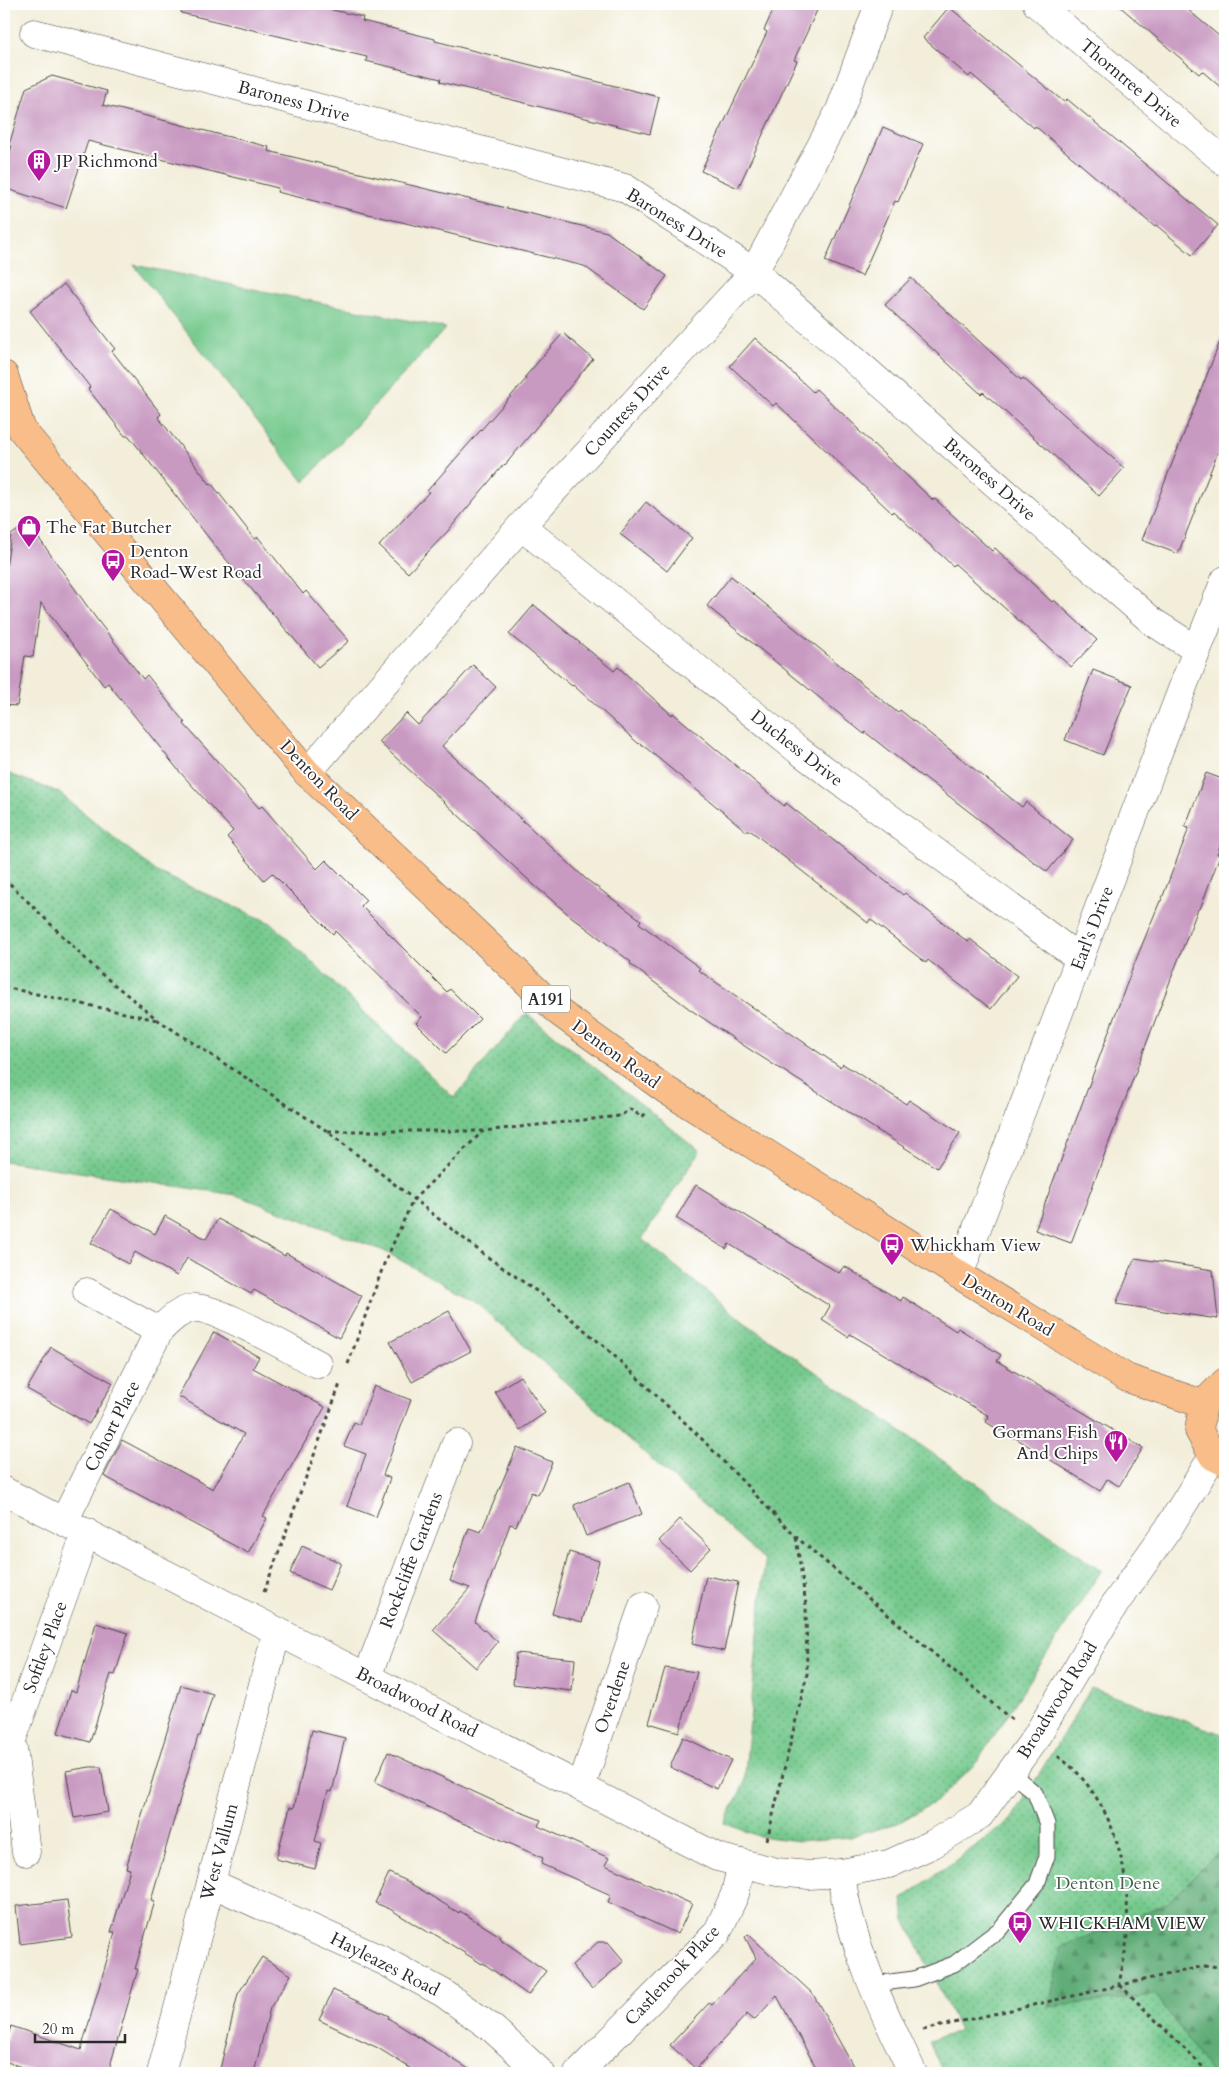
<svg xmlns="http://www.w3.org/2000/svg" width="1229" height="2077" font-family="Cardo,serif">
<defs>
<pattern id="grass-dots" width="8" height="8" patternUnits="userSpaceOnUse" patternTransform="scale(1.25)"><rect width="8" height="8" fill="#75c98d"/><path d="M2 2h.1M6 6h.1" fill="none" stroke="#60a373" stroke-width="1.8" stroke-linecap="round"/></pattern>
<pattern id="forest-firs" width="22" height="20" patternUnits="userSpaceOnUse" patternTransform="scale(1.25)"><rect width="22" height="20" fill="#60ad78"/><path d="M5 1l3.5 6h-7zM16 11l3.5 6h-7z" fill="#4f8d63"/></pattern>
</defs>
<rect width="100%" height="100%" fill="#fff"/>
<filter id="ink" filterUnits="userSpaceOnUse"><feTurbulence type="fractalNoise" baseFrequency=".02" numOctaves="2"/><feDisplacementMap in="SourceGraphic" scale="10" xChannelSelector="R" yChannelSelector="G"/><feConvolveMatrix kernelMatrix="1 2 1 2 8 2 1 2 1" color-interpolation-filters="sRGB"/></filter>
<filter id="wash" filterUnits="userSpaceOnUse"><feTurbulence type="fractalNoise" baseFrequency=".0096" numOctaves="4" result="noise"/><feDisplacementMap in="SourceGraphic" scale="20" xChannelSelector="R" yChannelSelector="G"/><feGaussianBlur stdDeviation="1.12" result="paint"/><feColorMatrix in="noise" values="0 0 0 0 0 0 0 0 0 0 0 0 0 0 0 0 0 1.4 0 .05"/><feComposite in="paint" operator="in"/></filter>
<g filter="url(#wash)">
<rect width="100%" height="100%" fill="#f3eeda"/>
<!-- grass -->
<g fill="url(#grass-dots)" stroke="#507a5c">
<path d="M 4,772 L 58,792 L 157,872 L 271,923 L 454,1098 L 526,1013 L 700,1151 L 642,1239 L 744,1322 L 1101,1571 L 977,1762 L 938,1800 L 898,1823 L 850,1837 L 799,1841 L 758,1836 L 724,1823 L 744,1784 L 765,1560 L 474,1301 L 384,1251 L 236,1195 L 4,1161 Z"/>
<path d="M 1091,1688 L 1225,1735 L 1225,2073 L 943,2073 L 929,2041 L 960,2031 L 905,1920 L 902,1899 L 1011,1820 Z"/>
</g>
<!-- forest -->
<path fill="url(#forest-firs)" stroke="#466c52" d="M 1225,1845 L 1225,2073 L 1211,2073 L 1156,1995 L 1049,2007 L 1061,1947 L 1166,1904 Z"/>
<!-- garden -->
<path fill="#75c98d" stroke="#507a5c" d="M 134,265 L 446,328 L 304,482 Z"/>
<g id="blocks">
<!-- building -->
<g fill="#c899c1">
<path d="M 182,4 L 307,4 L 363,17 L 362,21 L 435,39 L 435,41 L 659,97 L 650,134 L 440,82 L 441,79 L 366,61 L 367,57 L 181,13 Z"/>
<path d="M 776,4 L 820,4 L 794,60 L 797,61 L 738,188 L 701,171 L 767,32 L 764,30 Z"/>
<path d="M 1117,4 L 1181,4 L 1225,41 L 1225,91 L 1202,71 L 1199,74 Z"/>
<path d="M 949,7 L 1064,102 L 1067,99 L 1218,225 L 1192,255 L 1156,225 L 1155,227 L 1035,126 L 1034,128 L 971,74 L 969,77 L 923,38 Z"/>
<path d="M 52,76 L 107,91 L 103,105 L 269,147 L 268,151 L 347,170 L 607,232 L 667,276 L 643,309 L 584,266 L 277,192 L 278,188 L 88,141 L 66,208 L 4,188 L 4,172 L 12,146 L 9,145 L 26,88 Z"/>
<path d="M 883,127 L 923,144 L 898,202 L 895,201 L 862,276 L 825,261 Z"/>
<path d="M 911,278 L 1021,380 L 1023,378 L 1124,468 L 1099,496 L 983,392 L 981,394 L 885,305 Z"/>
<path d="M 64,284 L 115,349 L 112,351 L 161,414 L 158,417 L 210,484 L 211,483 L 255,539 L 258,537 L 303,594 L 306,591 L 349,641 L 318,667 L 219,551 L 129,436 L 125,436 L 88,389 L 90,387 L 30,311 Z"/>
<path d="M 563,333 L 593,359 L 505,465 L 504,464 L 447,532 L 408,573 L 379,546 L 429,492 L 427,491 L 526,379 L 524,378 Z"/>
<path d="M 1223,334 L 1225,335 L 1225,434 L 1178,554 L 1142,540 Z"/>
<path d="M 755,338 L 813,392 L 816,389 L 859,429 L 858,430 L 933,500 L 935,499 L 992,551 L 995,548 L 1052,602 L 1054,600 L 1097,640 L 1071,667 L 955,564 L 953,566 L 893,511 L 892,513 L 776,403 L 773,406 L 730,366 Z"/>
<path d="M 646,502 L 692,538 L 667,571 L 620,534 Z"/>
<path d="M 28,523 L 95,617 L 143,679 L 147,675 L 185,723 L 184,724 L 259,808 L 262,806 L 317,869 L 326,860 L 366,900 L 361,906 L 447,992 L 450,989 L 480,1019 L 446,1053 L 416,1023 L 422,1017 L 335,931 L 333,934 L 272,873 L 264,880 L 227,837 L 233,831 L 179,771 L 108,683 L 104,686 L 41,603 L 33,657 L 25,656 L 17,706 L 4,705 L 4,581 L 11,535 Z"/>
<path d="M 731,576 L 898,713 L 900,710 L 1022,807 L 1026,802 L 1073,840 L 1047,872 L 923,776 L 922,777 L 865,732 L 864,734 L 707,606 Z"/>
<path d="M 534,605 L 614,671 L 618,667 L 672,715 L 673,713 L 784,806 L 786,803 L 903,895 L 905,893 L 968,942 L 970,939 L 1017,976 L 991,1009 L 928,960 L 926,963 L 870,919 L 868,923 L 751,831 L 746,831 L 640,743 L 639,744 L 573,685 L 572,686 L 509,634 Z"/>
<path d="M 473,665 L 496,687 L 442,746 L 586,879 L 641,920 L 639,923 L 700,968 L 698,970 L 840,1067 L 843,1064 L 906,1104 L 909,1100 L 960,1133 L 937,1168 L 749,1049 L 691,1010 L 630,964 L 631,962 L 568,914 L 534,885 L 379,742 L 406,713 L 418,725 Z"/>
<path d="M 1093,670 L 1132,685 L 1103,755 L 1065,740 Z"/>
<path d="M 1206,773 L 1225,780 L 1225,833 L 1217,854 L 1220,855 L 1200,909 L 1198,909 L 1175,968 L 1071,1243 L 1035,1230 L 1133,967 L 1160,901 L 1161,901 L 1189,828 L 1185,827 Z"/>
<path d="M 696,1185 L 839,1273 L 844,1266 L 901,1301 L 903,1297 L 956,1331 L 958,1328 L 1001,1355 L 997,1361 L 1143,1448 L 1119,1486 L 1107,1479 L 1100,1491 L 1014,1437 L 1013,1439 L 986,1422 L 989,1416 L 850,1334 L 848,1337 L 822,1320 L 830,1306 L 729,1244 L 726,1249 L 676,1218 Z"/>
<path d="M 111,1209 L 155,1234 L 165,1216 L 206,1239 L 218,1219 L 285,1256 L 286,1253 L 362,1296 L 339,1338 L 254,1290 L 251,1294 L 187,1258 L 177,1276 L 135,1252 L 128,1264 L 110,1253 L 91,1243 Z"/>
<path d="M 1135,1258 L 1213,1270 L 1218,1319 L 1116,1304 Z"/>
<path d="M 449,1311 L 471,1351 L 412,1382 L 390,1342 Z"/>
<path d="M 214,1332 L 259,1357 L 253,1368 L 325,1407 L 263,1516 L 267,1518 L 248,1553 L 104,1476 L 122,1440 L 213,1489 L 244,1434 L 178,1396 Z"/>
<path d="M 51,1347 L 113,1383 L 89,1424 L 27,1389 Z"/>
<path d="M 520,1376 L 545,1413 L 520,1430 L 495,1392 Z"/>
<path d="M 374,1386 L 411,1400 L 383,1475 L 390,1478 L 376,1517 L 347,1506 L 366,1454 L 344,1446 L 354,1422 L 359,1425 Z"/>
<path d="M 517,1447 L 552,1462 L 538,1495 L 531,1492 L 516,1526 L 510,1524 L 475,1622 L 498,1642 L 476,1668 L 433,1630 L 470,1588 L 450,1581 L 469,1528 L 481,1532 Z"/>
<path d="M 629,1482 L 642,1514 L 586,1536 L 574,1505 Z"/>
<path d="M 680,1519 L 711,1548 L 690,1570 L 659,1541 Z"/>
<path d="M 302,1546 L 341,1563 L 329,1590 L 290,1573 Z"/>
<path d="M 569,1552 L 599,1561 L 582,1622 L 552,1614 Z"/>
<path d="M 706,1576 L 738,1582 L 724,1651 L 692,1644 Z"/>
<path d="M 96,1623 L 128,1633 L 115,1675 L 111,1674 L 90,1742 L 58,1733 L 71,1690 L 76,1692 Z"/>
<path d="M 516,1653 L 575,1659 L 572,1691 L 513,1684 Z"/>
<path d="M 665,1668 L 697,1672 L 679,1732 L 649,1723 Z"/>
<path d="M 181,1685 L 213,1694 L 200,1736 L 198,1736 L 151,1900 L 155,1901 L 135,1969 L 138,1969 L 108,2073 L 39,2073 L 4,2061 L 4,2048 L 11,2026 L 81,2050 L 115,1932 L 111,1932 L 130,1869 L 126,1868 Z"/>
<path d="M 312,1730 L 345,1738 L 332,1792 L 328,1791 L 315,1841 L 321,1843 L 315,1869 L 276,1859 L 290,1807 L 294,1808 Z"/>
<path d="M 683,1737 L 731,1760 L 717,1789 L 670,1767 Z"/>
<path d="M 388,1752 L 500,1804 L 541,1820 L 538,1826 L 609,1858 L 605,1865 L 692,1904 L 678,1934 L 608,1902 L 611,1895 L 541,1864 L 543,1858 L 451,1818 L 375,1782 Z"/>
<path d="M 90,1767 L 101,1767 L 108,1812 L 74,1818 L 66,1771 Z"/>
<path d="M 389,1873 L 405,1880 L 459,1913 L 460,1911 L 500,1936 L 499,1938 L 546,1971 L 528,1995 L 483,1963 L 482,1964 L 431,1932 L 430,1934 L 390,1909 L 375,1903 Z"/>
<path d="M 67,1900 L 72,1937 L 20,1944 L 16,1906 Z"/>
<path d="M 748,1934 L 813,1994 L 857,2073 L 819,2073 L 777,1996 L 754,2020 L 747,2014 L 696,2069 L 670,2045 L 709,2003 L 712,2005 L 756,1958 L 745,1937 Z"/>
<path d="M 598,1942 L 608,1942 L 624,1961 L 592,1989 L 572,1965 Z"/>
<path d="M 262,1957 L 291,1975 L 270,2008 L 254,2073 L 238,2073 L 220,2069 L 238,1994 Z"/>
<path d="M 333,1990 L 389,2016 L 388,2018 L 475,2073 L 418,2073 L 378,2048 L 319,2020 Z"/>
</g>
</g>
</g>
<g filter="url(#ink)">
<use href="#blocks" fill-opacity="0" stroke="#494845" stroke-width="1"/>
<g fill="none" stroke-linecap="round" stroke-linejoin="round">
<defs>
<path id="lane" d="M 874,1984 L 914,1979 L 954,1964 L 1000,1929 L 1037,1884 L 1047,1856 L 1047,1824 L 1035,1793 L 1011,1773"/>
<g id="street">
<path d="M 1037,4 L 1225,162"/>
<path d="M 34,33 L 625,188 L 754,272 L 1153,622 L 1197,650"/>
<path d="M 521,526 L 798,750 L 1080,959"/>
<path d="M 307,773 L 521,526 L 754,272 L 840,110 L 879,4"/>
<path d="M 959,1275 L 1197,650 L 1225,580"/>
<path d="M 87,1292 L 159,1331 C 169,1321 179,1310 194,1308 C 217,1306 293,1352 318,1364"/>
<path d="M 4,1491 L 717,1857 L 777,1872 L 809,1875 L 841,1873 L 889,1864 L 933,1844 L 980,1815 L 1036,1737 L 1115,1604 L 1168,1529 L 1213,1456"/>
<path d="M 64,1521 L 159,1331"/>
<path d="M 367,1677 L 456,1443"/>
<path d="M 581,1787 L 643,1606"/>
<path d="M 26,1852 L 12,1740 L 86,1532"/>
<path d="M 841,1873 C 849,1942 883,2011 913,2073"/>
<path d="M 211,1883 L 384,1961 L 443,1993 L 493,2029 L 541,2073"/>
<path d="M 161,2073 L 277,1631"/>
<path d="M 578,2073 L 717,1933 L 735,1894 L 742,1863"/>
</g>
<g id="primary">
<path d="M 4,375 L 22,430 L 307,773 L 560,1013 L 666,1090 L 959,1275 L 1127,1378 L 1203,1404"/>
<path d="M 1225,1382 L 1203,1404 L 1199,1431 L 1213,1456 L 1225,1462"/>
</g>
</defs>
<!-- lane casing -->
<use href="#lane" stroke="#494845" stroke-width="17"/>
<!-- street casing -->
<use href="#street" stroke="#494845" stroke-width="29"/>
<!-- primary casing -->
<use href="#primary" stroke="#494845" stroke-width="29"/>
<!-- path -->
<g stroke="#494845" stroke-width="3" stroke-dasharray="4 4" stroke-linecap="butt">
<path d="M 4,878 L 99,972 L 158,1020 L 327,1131 L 486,1256 L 545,1297 L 606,1348 L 699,1436 L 795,1536 L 1012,1720"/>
<path d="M 4,987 L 157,1020"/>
<path d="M 328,1131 L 483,1131 L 620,1116 L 630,1109 L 642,1117 L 647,1112"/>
<path d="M 348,1364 L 384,1264 L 413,1200 L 483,1131"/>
<path d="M 264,1592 L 340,1384"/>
<path d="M 1058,1756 C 1066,1763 1075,1769 1081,1777 C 1118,1820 1130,1876 1127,1931 C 1127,1949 1122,1967 1119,1985"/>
<path d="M 767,1840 L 807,1674 L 806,1605 L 796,1537"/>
<path d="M 1120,1985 L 1209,2073"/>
<path d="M 923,2030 L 1205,1966 L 1225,1967"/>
</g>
<!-- lane -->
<use href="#lane" stroke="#fff" stroke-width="15"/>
<!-- street -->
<use href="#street" stroke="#fff" stroke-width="28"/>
<!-- primary -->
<use href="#primary" stroke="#f9bd89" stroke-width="28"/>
</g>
</g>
<!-- icons -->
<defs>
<symbol id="building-pin" viewBox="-11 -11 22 30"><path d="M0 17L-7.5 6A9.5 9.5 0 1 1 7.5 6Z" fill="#b5179e" stroke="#fff"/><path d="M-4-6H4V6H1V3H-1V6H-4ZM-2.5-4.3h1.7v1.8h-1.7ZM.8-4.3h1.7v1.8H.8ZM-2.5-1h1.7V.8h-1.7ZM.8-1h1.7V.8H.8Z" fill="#fff"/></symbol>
<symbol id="shop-pin" viewBox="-11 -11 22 30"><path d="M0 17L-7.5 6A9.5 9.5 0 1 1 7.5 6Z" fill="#b5179e" stroke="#fff"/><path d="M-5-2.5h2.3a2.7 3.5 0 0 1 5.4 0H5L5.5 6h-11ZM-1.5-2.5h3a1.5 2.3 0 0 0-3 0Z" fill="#fff"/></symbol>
<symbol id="bus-pin" viewBox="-11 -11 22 30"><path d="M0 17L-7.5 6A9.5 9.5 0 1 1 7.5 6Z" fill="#b5179e" stroke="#fff"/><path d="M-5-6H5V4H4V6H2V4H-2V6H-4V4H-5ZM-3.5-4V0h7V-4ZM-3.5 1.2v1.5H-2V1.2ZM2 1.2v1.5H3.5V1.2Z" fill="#fff"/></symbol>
<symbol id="restaurant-pin" viewBox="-11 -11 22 30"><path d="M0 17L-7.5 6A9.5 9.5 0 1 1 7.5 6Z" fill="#b5179e" stroke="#fff"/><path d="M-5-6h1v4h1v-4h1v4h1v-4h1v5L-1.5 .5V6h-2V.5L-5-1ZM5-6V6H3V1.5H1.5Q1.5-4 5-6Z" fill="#fff"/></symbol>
</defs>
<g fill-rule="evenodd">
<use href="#building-pin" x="25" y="147" width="28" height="38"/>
<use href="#shop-pin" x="15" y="513" width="28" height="38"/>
<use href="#bus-pin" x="99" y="547" width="28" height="38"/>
<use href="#bus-pin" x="878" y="1231" width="28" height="38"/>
<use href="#restaurant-pin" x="1102" y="1428" width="28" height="38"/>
<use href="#bus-pin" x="1006" y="1909" width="28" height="38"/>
</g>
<g text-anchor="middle" stroke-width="4" stroke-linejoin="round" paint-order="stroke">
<!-- shield labels -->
<rect fill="#fff" stroke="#6b6b6b" stroke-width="1" x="522" y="985.5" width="48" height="27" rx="4"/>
<g font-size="16" font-weight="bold" fill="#2b2b2b">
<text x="546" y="1005">A191</text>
</g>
<!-- street labels -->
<g font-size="18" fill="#2b2b2b" stroke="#fff">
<text transform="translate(1131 83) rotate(40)" y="6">Thorntree Drive</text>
<text transform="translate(294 101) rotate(15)" y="6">Baroness Drive</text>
<text transform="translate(677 223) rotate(32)" y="6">Baroness Drive</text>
<text transform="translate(627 410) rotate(-48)" y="6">Countess Drive</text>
<text transform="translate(990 479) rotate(41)" y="6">Baroness Drive</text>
<text transform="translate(797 748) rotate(38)" y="6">Duchess Drive</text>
<text transform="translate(319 780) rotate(46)" y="6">Denton Road</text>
<text transform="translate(1092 928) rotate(-69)" y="6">Earl's Drive</text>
<text transform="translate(616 1054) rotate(36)" y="6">Denton Road</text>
<text transform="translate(1008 1305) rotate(31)" y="6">Denton Road</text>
<text transform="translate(112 1426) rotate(-63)" y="6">Cohort Place</text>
<text transform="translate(411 1560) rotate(-69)" y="6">Rockcliffe Gardens</text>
<text transform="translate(45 1647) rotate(-70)" y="6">Softley Place</text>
<text transform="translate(612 1697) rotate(-71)" y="6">Overdene</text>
<text transform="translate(1057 1700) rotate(-58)" y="6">Broadwood Road</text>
<text transform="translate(417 1702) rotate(27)" y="6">Broadwood Road</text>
<text transform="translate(219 1852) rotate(-75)" y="6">West Vallum</text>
<text transform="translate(385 1964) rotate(27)" y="6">Hayleazes Road</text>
<text transform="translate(672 1975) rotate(-47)" y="6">Castlenook Place</text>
</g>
<!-- poi labels -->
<g font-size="18" fill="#2b2b2b" stroke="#fff" text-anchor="start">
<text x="56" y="167">JP Richmond</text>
<text x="46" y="533">The Fat Butcher</text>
<text x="130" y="557">Denton<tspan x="130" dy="21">Road-West Road</tspan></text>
<text x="910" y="1251">Whickham View</text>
<text x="1098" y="1438" text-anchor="end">Gormans Fish<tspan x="1098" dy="21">And Chips</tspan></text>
<text x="1038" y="1929">WHICKHAM VIEW</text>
</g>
<!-- park labels -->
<g font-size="18" fill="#45624d" stroke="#fff">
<text x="1108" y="1889">Denton Dene</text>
</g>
</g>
<!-- margin -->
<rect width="1229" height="2077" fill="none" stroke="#fff" stroke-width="20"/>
<!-- scale -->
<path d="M35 2034v8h90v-8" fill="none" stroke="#2b2b2b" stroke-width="2.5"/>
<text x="42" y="2034" font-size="15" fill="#2b2b2b" stroke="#ffffff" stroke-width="4" paint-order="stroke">20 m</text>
</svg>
